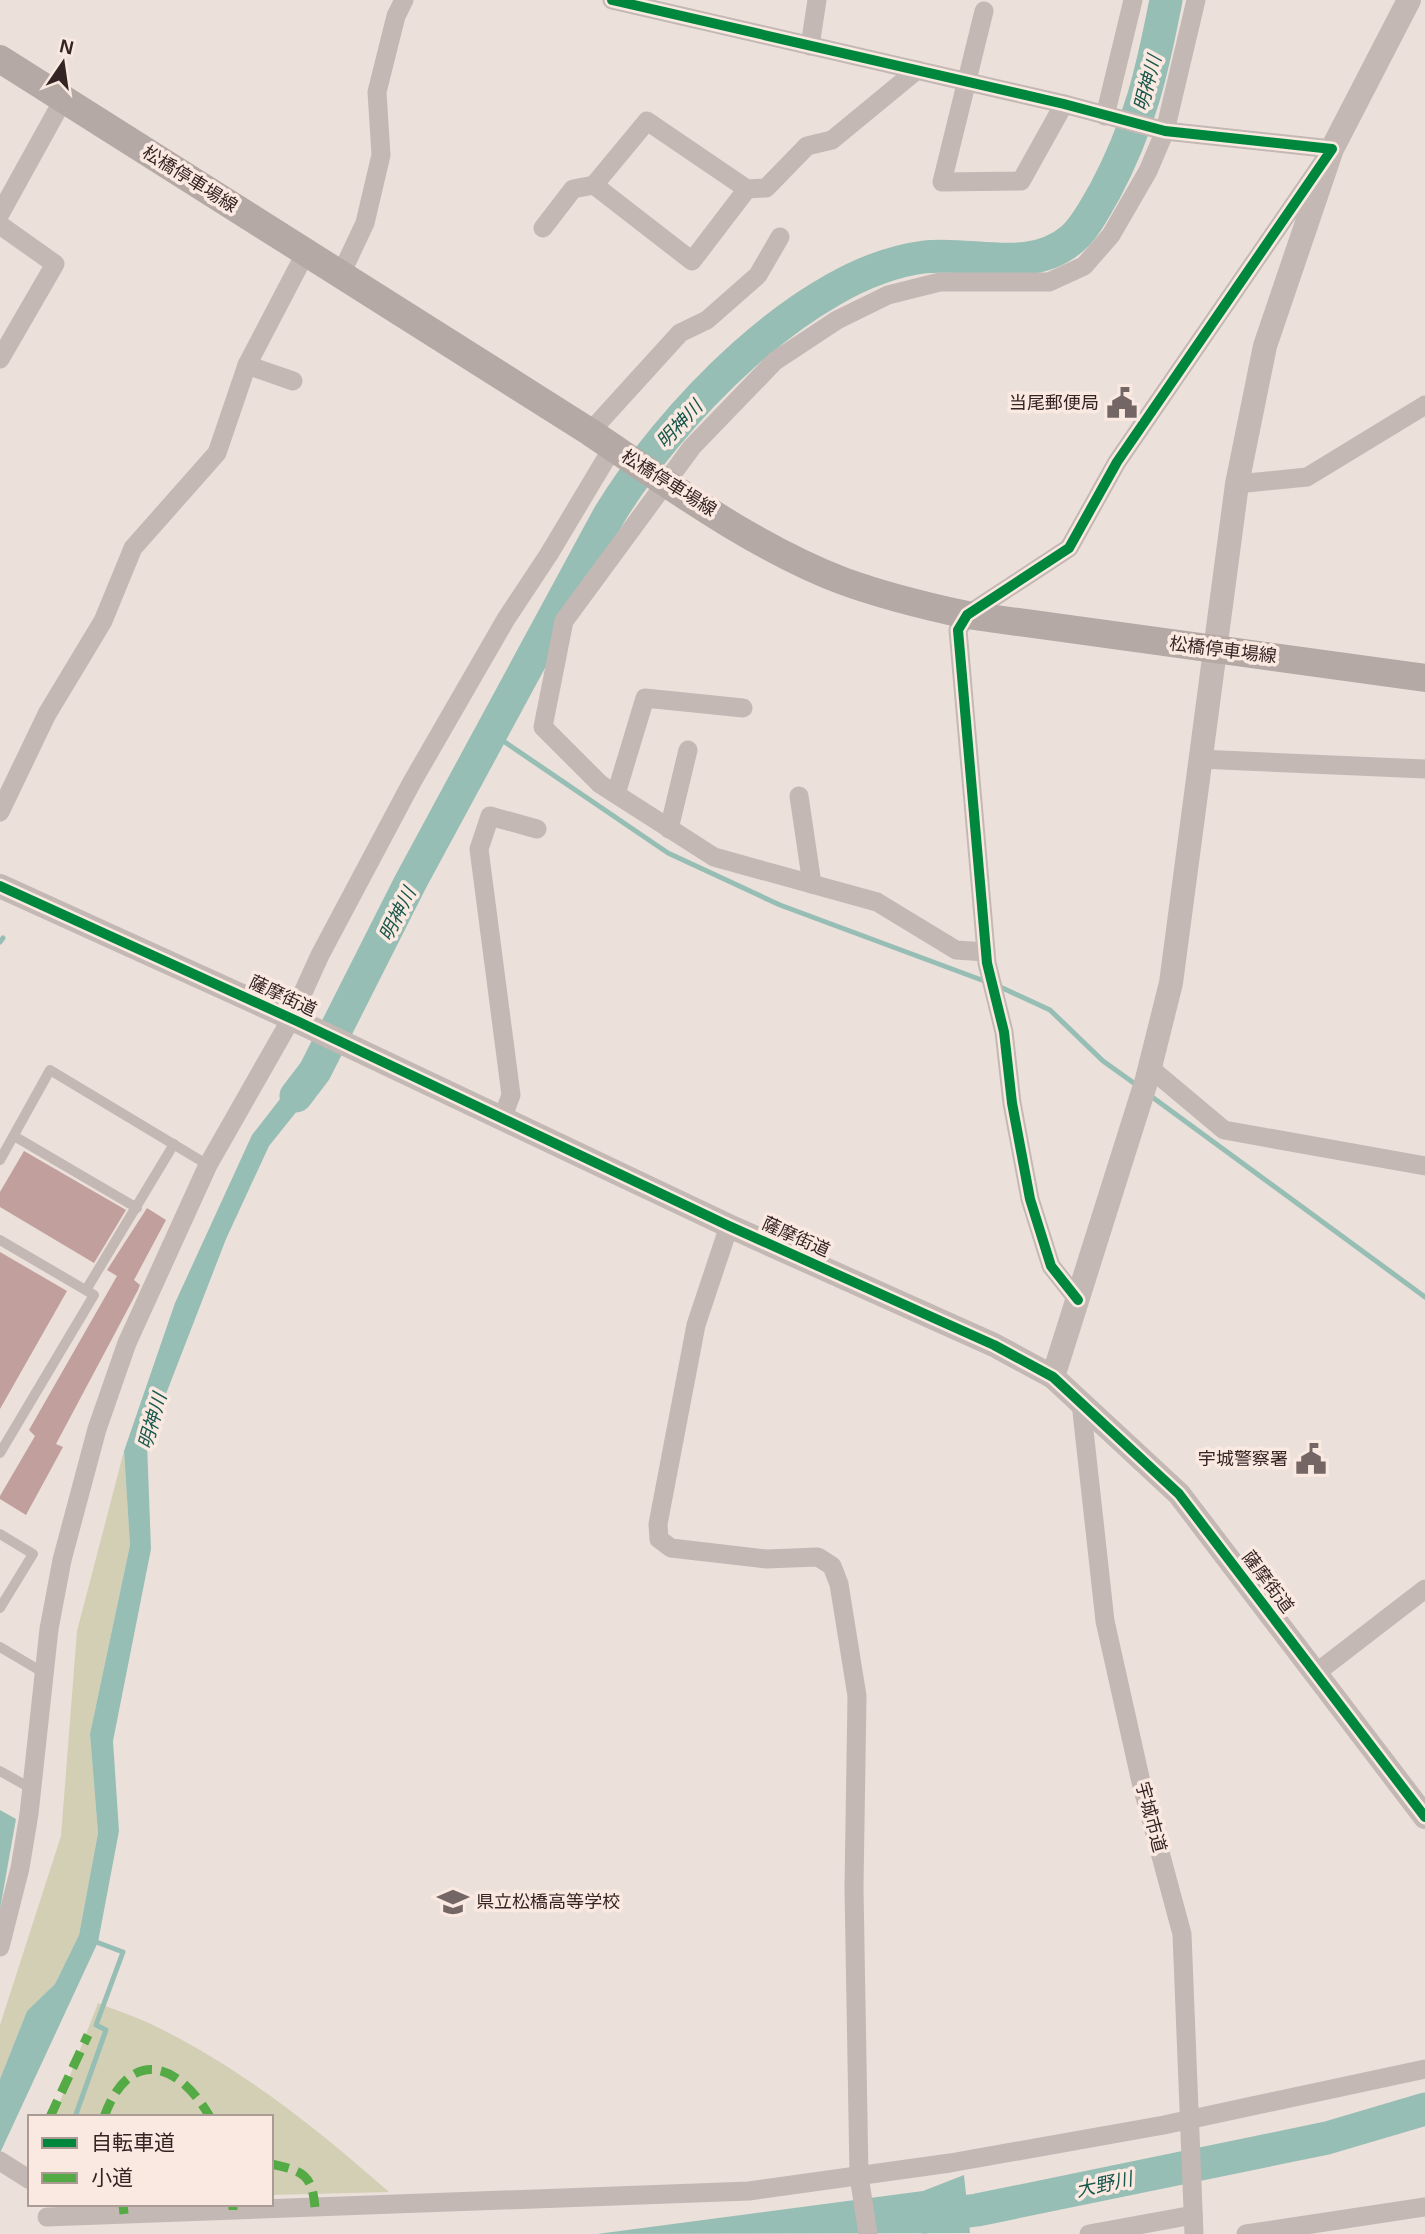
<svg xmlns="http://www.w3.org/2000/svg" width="1425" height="2234" font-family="Arial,'Noto Sans JP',sans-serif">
<rect width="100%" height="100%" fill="#ece0db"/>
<!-- green -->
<g fill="#d2cfb4">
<path d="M 124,1451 L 130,1545 L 90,1734 L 98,1833 L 79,1935 L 55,1984 L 27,2011 L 0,2079 L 0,2025 L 61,1836 L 77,1631 Z"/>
<path d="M 98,2003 C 120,2012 143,2019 163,2030 C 246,2072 319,2130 389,2192 L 271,2195 L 271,2117 L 54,2117 Z"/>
</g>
<!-- water -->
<g fill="#97beb4">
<path d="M 315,1054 L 333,1066 L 269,1146 L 226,1239 L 147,1443 L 151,1549 L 113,1741 L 119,1831 L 98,1942 L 0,2153 L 0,2079 L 27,2011 L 55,1984 L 79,1935 L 98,1833 L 90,1734 L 130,1545 L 124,1451 L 175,1303 L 252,1135 Z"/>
<path d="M 0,1810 L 16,1819 L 0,1909 Z"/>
<path d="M 964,2175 L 970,2233 L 597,2234 L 923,2191 Z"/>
</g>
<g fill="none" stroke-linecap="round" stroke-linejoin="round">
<!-- stream -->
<g stroke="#97beb4" stroke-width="5">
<path d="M 490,732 L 668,853 L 780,905 L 987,982"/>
<path d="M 0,942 L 3,938"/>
<path d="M 996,985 L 1050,1010 L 1103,1061 L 1138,1086"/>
<path d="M 1148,1094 L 1425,1297"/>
<path d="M 75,2117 L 106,2030 L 96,2025 L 123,1952 L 91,1940"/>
</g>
<!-- river -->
<g stroke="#97beb4" stroke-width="33">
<path d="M 296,1096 L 315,1071 L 411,881 L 608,517 C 667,418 804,272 924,257 C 973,251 1030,275 1072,239 C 1086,227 1096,206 1105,191 C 1140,125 1152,72 1166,0"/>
<path d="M 925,2217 L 977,2210 L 1327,2138 L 1425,2109"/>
</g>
</g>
<!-- building -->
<g fill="#c19f9c">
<path d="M 24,1151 L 126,1210 L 94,1263 L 0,1207 L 0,1192 Z"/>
<path d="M 147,1208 L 166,1220 L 134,1280 L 140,1285 L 138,1290 L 56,1444 L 63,1447 L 26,1515 L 0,1499 L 0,1496 L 35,1436 L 29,1430 L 117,1276 L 107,1270 Z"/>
<path d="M 0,1252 L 67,1291 L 0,1409 Z"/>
</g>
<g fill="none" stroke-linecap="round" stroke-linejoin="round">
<!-- service -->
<g stroke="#c4b8b5" stroke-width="10">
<path d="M 14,1136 L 137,1208"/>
<path d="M 0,1160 L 50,1070 L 208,1165"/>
<path d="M 0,1240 L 94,1295 L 0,1453"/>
<path d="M 86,1290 L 174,1144"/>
<path d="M 0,1534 L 33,1554 L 0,1608"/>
<path d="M 0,1647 L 44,1673"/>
<path d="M 0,1771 L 32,1789"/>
</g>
<!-- minor -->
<g stroke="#c4b8b5" stroke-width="19">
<path d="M 612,0 L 1064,104 L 1165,131 L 1332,149 L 1117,462 L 1069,548 L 967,615 L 958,630 L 987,963 L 1004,1032 L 1012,1103 L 1030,1199 L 1051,1266 L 1078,1300"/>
<path d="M 984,11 L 942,182 L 1021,181 L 1064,104"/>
<path d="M 810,46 L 817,0"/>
<path d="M 1105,116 L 1133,0"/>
<path d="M 747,189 L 692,261 L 594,185 L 647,121 L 747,189 L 766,188 L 807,146 L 832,140 L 917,70"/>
<path d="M 0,214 L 63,100"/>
<path d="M 0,225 L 55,264 L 0,359"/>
<path d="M 543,228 L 573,189 L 594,185"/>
<path d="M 341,274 L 365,223 L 381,155 L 377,92 L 396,16 L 404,0"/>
<path d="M 247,365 L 293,381"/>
<path d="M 590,432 L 680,333 L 707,320 L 758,275 L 780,237"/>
<path d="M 1237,484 L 1307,477 L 1425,405"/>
<path d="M 1199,759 L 1425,769"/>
<path d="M 616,794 L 645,698 L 743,708"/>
<path d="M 799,796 L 812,884"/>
<path d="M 0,812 L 47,714 L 103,621 L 133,548 L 217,453 L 247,365 L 306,252"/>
<path d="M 669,829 L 688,750"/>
<path d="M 986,952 L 956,950 L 877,902 L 714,857 L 600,784 L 543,727 L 564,621 L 692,447 L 775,361 L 837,320 L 888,295 L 940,282 L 1049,282 L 1084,266 L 1111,235 L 1148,171 L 1165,131 L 1196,0"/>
<path d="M 1150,1068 L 1224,1130 L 1425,1166"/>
<path d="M 502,1119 L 511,1095 L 479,849 L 490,816 L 537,829"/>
<path d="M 729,1226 L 696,1325 L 658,1524 L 659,1539 L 671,1548 L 766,1559 L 818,1557 L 832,1566 L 839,1584 L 857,1696 L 854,1888 L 859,2176 L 868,2234"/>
<path d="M 1081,1403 L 1105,1621 L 1141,1782 L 1182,1934 L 1194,2234"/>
<path d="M 1316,1673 L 1425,1589"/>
<path d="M 0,1947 L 20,1868 L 29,1814 L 49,1629 L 62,1560 L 97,1429 L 127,1343 L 208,1165 L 291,1019 L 320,955 L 412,782 L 506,619 L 549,554 L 613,447"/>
<path d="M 0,2161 L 30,2180"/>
<path d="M 47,2217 L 749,2191 L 950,2163 L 1164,2125 L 1425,2069"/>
<path d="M 1089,2234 L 1193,2215"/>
<path d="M 1246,2234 L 1425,2207"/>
</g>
<!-- tertiary -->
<g stroke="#c4b8b5" stroke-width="24">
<path d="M 0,886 L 299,1022 L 729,1226 L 994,1345 L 1053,1377 L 1179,1494 L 1425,1817"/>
<path d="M 1053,1377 L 1147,1079 L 1171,983 L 1237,484 L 1265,346 L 1332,149 L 1409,0"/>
</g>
<!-- secondary -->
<path stroke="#b5a9a5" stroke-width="28" d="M 0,59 L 590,432 C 669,485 754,547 843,581 C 884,596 925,606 967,615 L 1425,678"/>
<!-- quiet -->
<g stroke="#54aa44" stroke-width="9" stroke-dasharray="18 9" stroke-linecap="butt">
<path d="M 50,2117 L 88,2035"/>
<path d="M 104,2117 C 129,2047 178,2061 210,2117"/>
<path d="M 271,2164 C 303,2171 312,2174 315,2207"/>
<path d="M 123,2204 L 124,2214"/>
<path d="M 233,2204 L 233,2210"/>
</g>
<defs>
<g id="cycleway">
<path d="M 612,0 L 1064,104 L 1165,131 L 1332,149 L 1117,462 L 1069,548 L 967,615 L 958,630 L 987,963 L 1004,1032 L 1012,1103 L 1030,1199 L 1051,1266 L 1078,1300"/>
<path d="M 0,886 L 299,1022 L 729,1226 L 994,1345 L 1053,1377 L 1179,1494 L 1425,1817"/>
</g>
</defs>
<!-- cycleway casing -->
<use href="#cycleway" stroke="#fae9e1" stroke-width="15"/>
<!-- cycleway -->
<use href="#cycleway" stroke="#00873e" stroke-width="10"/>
</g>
<!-- icons -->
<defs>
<symbol id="civic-bare" viewBox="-9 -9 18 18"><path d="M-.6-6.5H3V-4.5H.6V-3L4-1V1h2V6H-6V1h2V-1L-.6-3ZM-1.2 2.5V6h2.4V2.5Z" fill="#746664" stroke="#fae9e1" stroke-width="2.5" paint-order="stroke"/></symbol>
<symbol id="school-bare" viewBox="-9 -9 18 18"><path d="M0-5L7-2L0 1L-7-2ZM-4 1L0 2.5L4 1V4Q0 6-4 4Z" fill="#746664" stroke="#fae9e1" stroke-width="2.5" paint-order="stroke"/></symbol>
</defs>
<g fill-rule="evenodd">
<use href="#civic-bare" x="1100" y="381" width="44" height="44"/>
<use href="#civic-bare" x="1289" y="1437" width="44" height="44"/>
<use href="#school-bare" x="431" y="1880" width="44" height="44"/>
</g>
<g text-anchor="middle" stroke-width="7" stroke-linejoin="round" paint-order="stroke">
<!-- street labels -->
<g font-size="18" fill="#342524" stroke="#fae9e1">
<text transform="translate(190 179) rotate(32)" y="6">松橋停車場線</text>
<text transform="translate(669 483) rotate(32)" y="6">松橋停車場線</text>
<text transform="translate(1223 650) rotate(7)" y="6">松橋停車場線</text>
<text transform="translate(283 996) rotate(25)" y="6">薩摩街道</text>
<text transform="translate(796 1237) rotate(24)" y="6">薩摩街道</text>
<text transform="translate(1268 1582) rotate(53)" y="6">薩摩街道</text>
<text transform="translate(1151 1817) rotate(75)" y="6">宇城市道</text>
</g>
<!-- poi labels -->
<g font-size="18" fill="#342524" stroke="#fae9e1" text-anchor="end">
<text x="1099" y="409">当尾郵便局</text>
<text x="1288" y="1465">宇城警察署</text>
<text x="476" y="1908" text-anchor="start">県立松橋高等学校</text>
</g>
<!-- water labels -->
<g font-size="19" font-style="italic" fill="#18574c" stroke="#fae9e1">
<text transform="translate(1147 83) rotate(-75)" y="7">明神川</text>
<text transform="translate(679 424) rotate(-47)" y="7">明神川</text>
<text transform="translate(397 914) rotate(-63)" y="7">明神川</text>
<text transform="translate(152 1421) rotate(-74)" y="7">明神川</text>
<text transform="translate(1104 2184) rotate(-12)" y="7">大野川</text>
</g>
</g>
<!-- legend -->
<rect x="28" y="2115" width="245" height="91" fill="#fae9e1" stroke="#ab9b95" stroke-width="2"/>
<rect x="42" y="2138" width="35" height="10" fill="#00873e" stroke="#ab9b95" stroke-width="2"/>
<text x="91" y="2150" font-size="21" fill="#342524">自転車道</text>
<rect x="42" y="2173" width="35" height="10" fill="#54aa44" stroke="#ab9b95" stroke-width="2"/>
<text x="91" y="2185" font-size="21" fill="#342524">小道</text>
<!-- north arrow -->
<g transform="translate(63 63) rotate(13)" stroke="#fae9e1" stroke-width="5" paint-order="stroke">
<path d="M0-5L12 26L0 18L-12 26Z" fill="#342524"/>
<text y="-10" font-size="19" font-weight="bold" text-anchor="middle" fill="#342524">N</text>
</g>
</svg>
